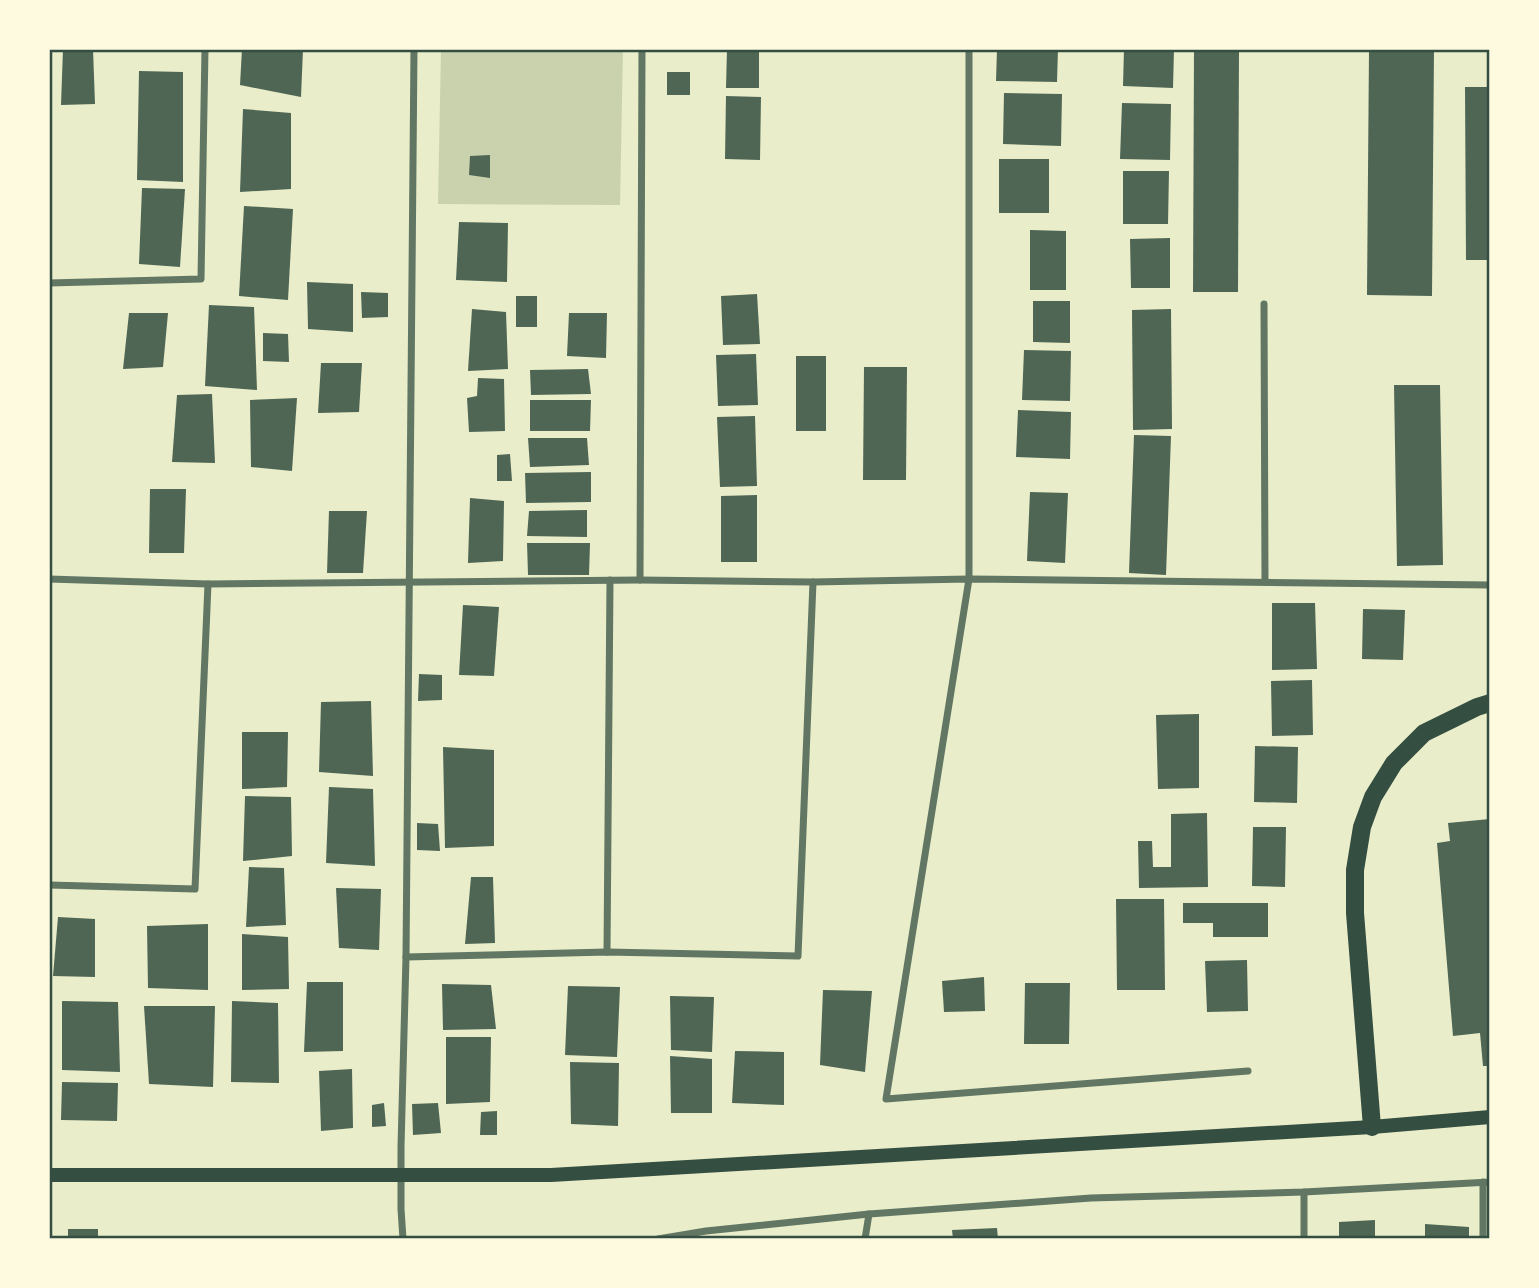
<svg xmlns="http://www.w3.org/2000/svg" width="1539" height="1288" font-family="Karla,sans-serif">
<rect width="100%" height="100%" fill="#e9edc9"/>
<!-- green -->
<path fill="#cad2ad" d="M 441,49 L 623,49 L 620,205 L 438,204 Z"/>
<!-- building -->
<g fill="#4f6655">
<path d="M 63,49 L 93,49 L 95,104 L 61,105 Z"/>
<path d="M 242,49 L 303,49 L 301,97 L 240,85 Z"/>
<path d="M 727,49 L 759,49 L 759,88 L 726,88 Z"/>
<path d="M 997,49 L 1058,49 L 1057,82 L 996,81 Z"/>
<path d="M 1124,49 L 1174,49 L 1173,88 L 1123,86 Z"/>
<path d="M 1194,49 L 1239,49 L 1238,292 L 1193,292 Z"/>
<path d="M 1369,49 L 1434,49 L 1432,296 L 1367,295 Z"/>
<path d="M 139,71 L 183,72 L 183,182 L 137,180 Z"/>
<rect x="667" y="72" width="23" height="23"/>
<path d="M 1465,87 L 1490,87 L 1490,260 L 1466,260 Z"/>
<path d="M 1004,93 L 1062,94 L 1061,146 L 1003,144 Z"/>
<path d="M 726,96 L 761,97 L 760,160 L 725,159 Z"/>
<path d="M 1122,103 L 1171,104 L 1170,160 L 1120,159 Z"/>
<path d="M 243,109 L 291,113 L 291,189 L 240,192 Z"/>
<path d="M 490,155 L 490,178 L 469,175 L 470,156 Z"/>
<rect x="999" y="159" width="50" height="54"/>
<path d="M 1123,171 L 1169,171 L 1168,224 L 1123,224 Z"/>
<path d="M 142,188 L 185,189 L 180,267 L 139,264 Z"/>
<path d="M 244,206 L 293,209 L 288,300 L 239,296 Z"/>
<path d="M 459,222 L 508,223 L 507,282 L 456,280 Z"/>
<path d="M 1030,230 L 1066,231 L 1066,290 L 1030,290 Z"/>
<path d="M 1170,238 L 1170,288 L 1131,288 L 1130,239 Z"/>
<path d="M 307,282 L 353,284 L 353,332 L 308,329 Z"/>
<path d="M 361,292 L 388,293 L 388,317 L 362,318 Z"/>
<path d="M 757,294 L 760,344 L 723,345 L 721,296 Z"/>
<rect x="516" y="296" width="21" height="31"/>
<path d="M 1033,301 L 1070,301 L 1070,343 L 1033,342 Z"/>
<path d="M 209,305 L 254,307 L 257,390 L 205,386 Z"/>
<path d="M 472,309 L 506,312 L 508,369 L 468,371 Z"/>
<path d="M 1171,309 L 1172,429 L 1133,430 L 1132,310 Z"/>
<path d="M 129,313 L 168,313 L 163,367 L 123,369 Z"/>
<path d="M 569,313 L 607,313 L 606,358 L 567,356 Z"/>
<path d="M 263,333 L 288,334 L 289,362 L 263,361 Z"/>
<path d="M 1024,350 L 1071,351 L 1070,401 L 1022,400 Z"/>
<path d="M 756,354 L 758,405 L 718,406 L 716,355 Z"/>
<rect x="796" y="356" width="30" height="75"/>
<path d="M 321,363 L 362,363 L 359,412 L 318,413 Z"/>
<path d="M 864,367 L 907,367 L 906,480 L 863,480 Z"/>
<path d="M 588,369 L 591,394 L 531,395 L 530,370 Z"/>
<path d="M 478,378 L 504,379 L 505,431 L 469,432 L 467,398 L 477,396 Z"/>
<path d="M 1394,385 L 1440,385 L 1443,565 L 1397,566 Z"/>
<path d="M 212,394 L 215,463 L 172,462 L 177,395 Z"/>
<path d="M 297,398 L 292,471 L 251,467 L 250,400 Z"/>
<path d="M 530,400 L 591,400 L 590,431 L 530,431 Z"/>
<path d="M 1018,410 L 1071,412 L 1070,459 L 1016,457 Z"/>
<path d="M 755,416 L 757,486 L 720,487 L 717,417 Z"/>
<path d="M 1134,435 L 1171,436 L 1166,575 L 1129,573 Z"/>
<path d="M 528,438 L 587,438 L 589,465 L 530,467 Z"/>
<path d="M 510,454 L 512,481 L 497,481 L 497,455 Z"/>
<path d="M 591,472 L 591,502 L 526,503 L 525,473 Z"/>
<path d="M 150,489 L 186,489 L 184,553 L 149,553 Z"/>
<path d="M 1030,492 L 1068,493 L 1065,563 L 1027,561 Z"/>
<path d="M 757,495 L 757,562 L 721,562 L 721,496 Z"/>
<path d="M 470,498 L 504,501 L 503,561 L 468,563 Z"/>
<path d="M 587,510 L 587,537 L 527,536 L 529,511 Z"/>
<path d="M 329,511 L 367,511 L 363,573 L 327,573 Z"/>
<path d="M 527,543 L 590,543 L 589,575 L 528,575 Z"/>
<path d="M 1272,603 L 1315,603 L 1317,669 L 1272,670 Z"/>
<path d="M 463,605 L 499,607 L 494,676 L 459,675 Z"/>
<path d="M 1363,609 L 1405,610 L 1403,660 L 1362,659 Z"/>
<path d="M 419,674 L 442,675 L 442,700 L 418,701 Z"/>
<path d="M 1312,680 L 1313,735 L 1272,736 L 1271,681 Z"/>
<path d="M 371,701 L 373,776 L 319,772 L 321,702 Z"/>
<path d="M 1199,714 L 1199,788 L 1158,789 L 1156,715 Z"/>
<path d="M 242,732 L 288,732 L 287,787 L 242,789 Z"/>
<path d="M 1255,746 L 1298,747 L 1297,803 L 1254,802 Z"/>
<path d="M 443,747 L 494,750 L 494,846 L 445,848 Z"/>
<path d="M 329,787 L 373,789 L 375,866 L 326,863 Z"/>
<path d="M 245,796 L 291,797 L 292,856 L 243,861 Z"/>
<path d="M 1207,813 L 1208,887 L 1139,888 L 1138,841 L 1152,841 L 1153,867 L 1171,867 L 1171,814 Z"/>
<path d="M 1490,819 L 1490,1066 L 1483,1066 L 1480,1033 L 1453,1036 L 1437,843 L 1450,841 L 1448,823 Z"/>
<path d="M 417,823 L 438,824 L 440,851 L 417,850 Z"/>
<path d="M 1253,827 L 1286,827 L 1285,887 L 1252,886 Z"/>
<path d="M 249,867 L 284,868 L 286,925 L 246,927 Z"/>
<path d="M 471,877 L 493,877 L 495,943 L 465,944 Z"/>
<path d="M 336,888 L 381,889 L 379,950 L 339,948 Z"/>
<path d="M 1116,899 L 1164,899 L 1165,990 L 1117,990 Z"/>
<path d="M 1183,903 L 1268,903 L 1268,937 L 1213,937 L 1213,923 L 1183,923 Z"/>
<path d="M 58,917 L 95,919 L 95,977 L 53,976 Z"/>
<path d="M 208,924 L 208,990 L 148,988 L 147,926 Z"/>
<path d="M 242,934 L 288,937 L 289,989 L 242,990 Z"/>
<path d="M 1247,960 L 1248,1011 L 1207,1012 L 1205,961 Z"/>
<path d="M 984,977 L 985,1011 L 944,1012 L 942,981 Z"/>
<path d="M 307,982 L 343,982 L 343,1051 L 304,1052 Z"/>
<path d="M 1025,983 L 1070,983 L 1069,1044 L 1024,1044 Z"/>
<path d="M 442,984 L 491,985 L 496,1029 L 443,1030 Z"/>
<path d="M 568,986 L 620,987 L 617,1057 L 565,1055 Z"/>
<path d="M 823,990 L 872,991 L 865,1072 L 820,1065 Z"/>
<path d="M 670,996 L 714,997 L 712,1052 L 671,1050 Z"/>
<path d="M 62,1001 L 118,1002 L 120,1072 L 62,1070 Z"/>
<path d="M 232,1001 L 278,1003 L 279,1083 L 231,1082 Z"/>
<path d="M 144,1006 L 215,1006 L 213,1087 L 149,1084 Z"/>
<path d="M 446,1037 L 491,1037 L 490,1102 L 446,1104 Z"/>
<path d="M 735,1051 L 784,1052 L 784,1105 L 732,1103 Z"/>
<path d="M 670,1056 L 712,1059 L 712,1113 L 671,1113 Z"/>
<path d="M 570,1062 L 619,1063 L 618,1126 L 571,1124 Z"/>
<path d="M 352,1069 L 353,1128 L 321,1131 L 319,1071 Z"/>
<path d="M 62,1082 L 118,1083 L 117,1121 L 61,1120 Z"/>
<path d="M 384,1103 L 386,1126 L 372,1127 L 372,1105 Z"/>
<path d="M 438,1103 L 441,1133 L 413,1135 L 412,1104 Z"/>
<path d="M 497,1111 L 497,1135 L 480,1135 L 481,1112 Z"/>
<path d="M 1375,1220 L 1375,1239 L 1339,1239 L 1339,1222 Z"/>
<path d="M 1425,1224 L 1469,1227 L 1469,1239 L 1425,1239 Z"/>
<path d="M 997,1228 L 998,1239 L 953,1239 L 952,1230 Z"/>
<rect x="68" y="1229" width="30" height="10"/>
</g>
<g fill="none" stroke-linecap="round" stroke-linejoin="round">
<!-- minor -->
<g stroke="#617663" stroke-width="7">
<path d="M 969,49 L 969,579 L 886,1099 L 1248,1071"/>
<path d="M 49,283 L 201,279 L 205,49"/>
<path d="M 1264,304 L 1265,582"/>
<path d="M 49,579 L 208,584 L 640,580 L 813,582 L 969,579 L 1490,585"/>
<path d="M 640,580 L 642,49"/>
<path d="M 49,885 L 195,889 L 208,584"/>
<path d="M 607,952 L 610,580"/>
<path d="M 406,957 L 607,952 L 798,956 L 813,582"/>
<path d="M 1304,1192 L 1304,1239"/>
<path d="M 403,1239 L 401,1209 L 401,1147 L 406,957 L 414,49"/>
<path d="M 658,1239 L 706,1231 L 869,1214 L 1091,1198 L 1304,1192 L 1490,1182"/>
<path d="M 865,1239 L 869,1214"/>
<path d="M 1483,1239 L 1483,1182"/>
</g>
<!-- secondary -->
<path stroke="#344e41" stroke-width="14" d="M 49,1175 L 551,1175 L 1372,1127 L 1490,1117"/>
<!-- primary -->
<path stroke="#344e41" stroke-width="18" d="M 1372,1127 L 1355,913 L 1355,870 L 1362,827 L 1373,797 L 1394,763 L 1424,733 L 1477,707 L 1490,703"/>
</g>
<!-- border -->
<rect width="1539" height="1288" fill="none" stroke="#fefae0" stroke-width="102"/>
<rect x="51" y="51" width="1437" height="1186" fill="none" stroke="#344e41" stroke-width="2.5"/>
</svg>
